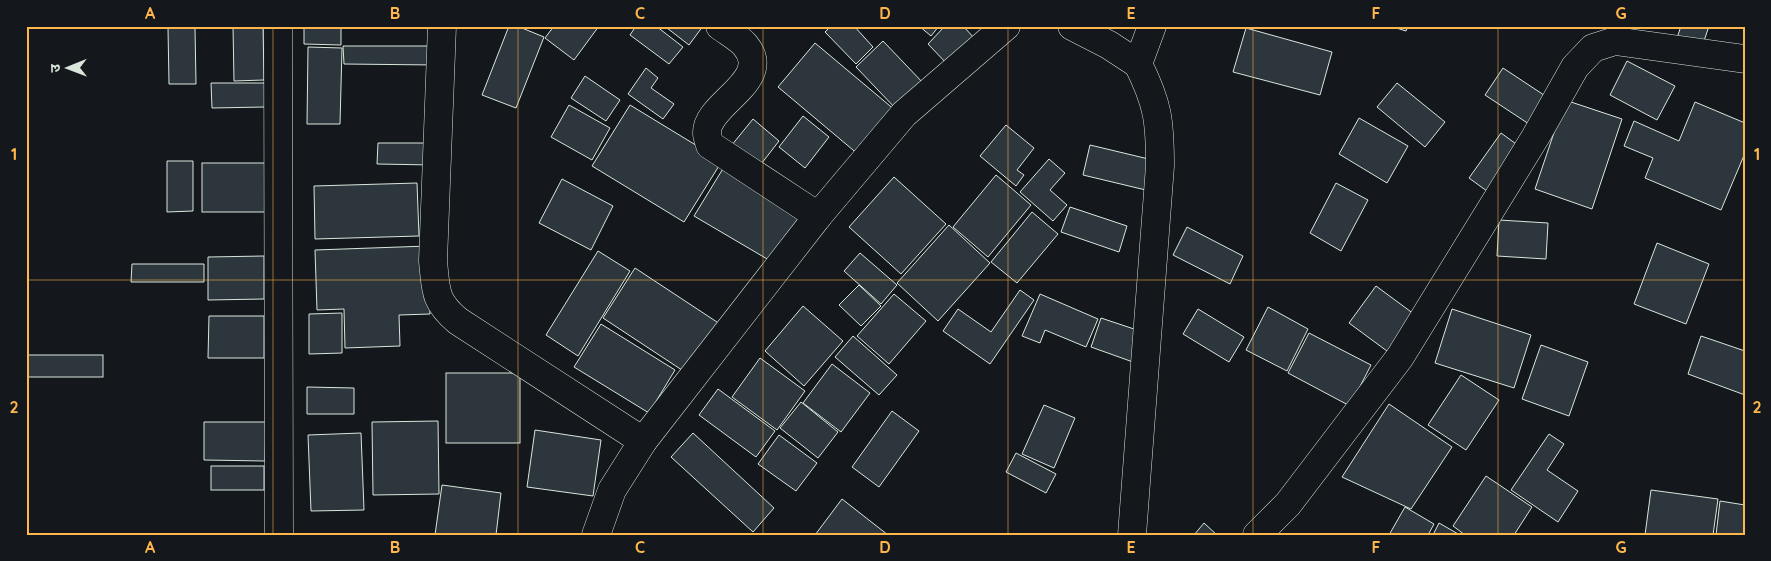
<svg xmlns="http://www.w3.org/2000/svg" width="1771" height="561" font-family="Quicksand,'Noto Sans Devanagari',sans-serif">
<rect width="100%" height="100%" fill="#14181c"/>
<!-- building -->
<g fill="#2c363c" stroke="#d8e6dc">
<path d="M 233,26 L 263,26 L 264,80 L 234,81 Z"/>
<path d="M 304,26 L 341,26 L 341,45 L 304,44 Z"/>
<path d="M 509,26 L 517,26 L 544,37 L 516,108 L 482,95 Z"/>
<path d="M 554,26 L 599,26 L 574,60 L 545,38 Z"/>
<path d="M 636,26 L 656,26 L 683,47 L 669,64 L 630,35 Z"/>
<path d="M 668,26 L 703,26 L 689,45 L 667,28 Z"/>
<path d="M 831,26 L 854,26 L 873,47 L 856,64 L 825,32 Z"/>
<path d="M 919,26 L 939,26 L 931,36 Z"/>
<path d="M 945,26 L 963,26 L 976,40 L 950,67 L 928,44 Z"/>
<path d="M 1390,26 L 1408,26 L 1406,31 Z"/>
<path d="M 1681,26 L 1709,26 L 1701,50 L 1676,41 Z"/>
<path d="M 168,28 L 195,28 L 196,84 L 169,84 Z"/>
<path d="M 1246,28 L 1332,52 L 1320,95 L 1233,72 Z"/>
<path d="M 883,41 L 925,85 L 898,111 L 856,67 Z"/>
<path d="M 815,43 L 896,111 L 859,155 L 778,87 Z"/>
<path d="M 343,46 L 436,46 L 436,65 L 344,64 Z"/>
<path d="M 308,47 L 342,48 L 340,124 L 307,124 Z"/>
<path d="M 1627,61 L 1675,86 L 1657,120 L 1610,95 Z"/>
<path d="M 646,68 L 658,78 L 651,88 L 674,104 L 663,119 L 628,94 Z"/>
<path d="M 1503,68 L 1553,101 L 1535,128 L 1485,95 Z"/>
<path d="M 585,76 L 620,100 L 606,121 L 571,98 Z"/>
<path d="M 211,83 L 265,83 L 265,107 L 212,108 Z"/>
<path d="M 1397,83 L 1445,122 L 1425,147 L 1377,107 Z"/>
<path d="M 1565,100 L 1622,119 L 1592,209 L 1535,189 Z"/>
<path d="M 1695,102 L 1745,123 L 1745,153 L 1721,210 L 1645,178 L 1653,158 L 1624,146 L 1634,121 L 1679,141 Z"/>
<path d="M 569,105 L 610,128 L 592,160 L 551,137 Z"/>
<path d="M 630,105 L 722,161 L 684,222 L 592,166 Z"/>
<path d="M 803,116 L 829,137 L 805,168 L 779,147 Z"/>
<path d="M 1359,118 L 1408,146 L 1387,183 L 1339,154 Z"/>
<path d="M 753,119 L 779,141 L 758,168 L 731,146 Z"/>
<path d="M 1006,125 L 1034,148 L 1017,170 L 1024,175 L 1016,186 L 980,156 Z"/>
<path d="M 1501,133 L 1523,149 L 1491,194 L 1469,178 Z"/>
<path d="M 378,143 L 433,143 L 433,165 L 377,164 Z"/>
<path d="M 1090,145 L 1157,161 L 1150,191 L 1083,175 Z"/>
<path d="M 1049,159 L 1065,173 L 1050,190 L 1067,205 L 1053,221 L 1020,192 Z"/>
<path d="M 167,161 L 193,161 L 193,211 L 167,212 Z"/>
<rect x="202" y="163" width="70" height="49"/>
<path d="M 724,167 L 804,219 L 774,263 L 694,216 Z"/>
<path d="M 996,175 L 1031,205 L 988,257 L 953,227 Z"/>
<path d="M 894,177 L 946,224 L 901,274 L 849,227 Z"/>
<path d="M 562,179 L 613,206 L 591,250 L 539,223 Z"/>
<path d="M 417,183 L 419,236 L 315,239 L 314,186 Z"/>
<path d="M 1336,183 L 1368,200 L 1341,251 L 1310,233 Z"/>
<path d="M 1070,207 L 1127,226 L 1119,252 L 1061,232 Z"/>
<path d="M 1032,212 L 1058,234 L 1017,283 L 991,262 Z"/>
<path d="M 1499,220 L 1548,223 L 1546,259 L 1497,256 Z"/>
<path d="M 949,225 L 990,263 L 938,321 L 897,283 Z"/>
<path d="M 1187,227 L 1243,256 L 1230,284 L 1173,255 Z"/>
<path d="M 1657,243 L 1709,264 L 1686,324 L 1634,304 Z"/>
<path d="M 428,246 L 430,314 L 399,315 L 400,346 L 345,348 L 344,309 L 317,310 L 315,250 Z"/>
<path d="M 598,251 L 630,271 L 578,356 L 546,335 Z"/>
<path d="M 860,253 L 897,285 L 881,304 L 844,271 Z"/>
<path d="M 264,256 L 264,299 L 208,300 L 208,257 Z"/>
<path d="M 132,264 L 204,264 L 204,282 L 131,282 Z"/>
<path d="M 635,268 L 723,326 L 691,376 L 603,318 Z"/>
<path d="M 859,285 L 881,306 L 861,326 L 839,305 Z"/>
<path d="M 1376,286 L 1418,317 L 1391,354 L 1349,323 Z"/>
<path d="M 1020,290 L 1034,300 L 990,364 L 943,331 L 958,309 L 991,332 Z"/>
<path d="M 894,294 L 926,321 L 889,364 L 857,336 Z"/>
<path d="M 1040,294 L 1098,319 L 1086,347 L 1045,330 L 1040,343 L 1022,336 Z"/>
<path d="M 803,306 L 843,341 L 804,386 L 765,351 Z"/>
<path d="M 1268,307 L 1308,329 L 1287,371 L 1246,350 Z"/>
<path d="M 1198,309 L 1244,337 L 1229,362 L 1183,334 Z"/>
<path d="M 1452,309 L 1531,335 L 1514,388 L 1435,363 Z"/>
<path d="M 342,313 L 342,353 L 309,354 L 309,314 Z"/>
<path d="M 209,316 L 264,316 L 264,358 L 208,358 Z"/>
<path d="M 1101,318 L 1143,332 L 1133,362 L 1091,347 Z"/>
<path d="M 601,324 L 675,370 L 649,413 L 574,367 Z"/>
<path d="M 1309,333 L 1371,365 L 1350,406 L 1288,373 Z"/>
<path d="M 853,336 L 897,375 L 879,395 L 835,357 Z"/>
<path d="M 1701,336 L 1745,351 L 1745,395 L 1688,374 Z"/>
<path d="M 1541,345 L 1588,362 L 1569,416 L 1522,399 Z"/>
<rect x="26" y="355" width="77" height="22"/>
<path d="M 760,358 L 805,391 L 777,430 L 732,397 Z"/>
<path d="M 832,364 L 870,393 L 841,432 L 803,403 Z"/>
<rect x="446" y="373" width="74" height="70"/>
<path d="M 1461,375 L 1499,400 L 1466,450 L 1428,425 Z"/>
<path d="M 307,387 L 354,388 L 354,414 L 307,414 Z"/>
<path d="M 718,389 L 775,431 L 756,457 L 699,415 Z"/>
<path d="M 801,402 L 838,432 L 818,458 L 780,428 Z"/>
<path d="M 1389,404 L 1452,447 L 1411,509 L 1342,477 Z"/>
<path d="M 1044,405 L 1075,418 L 1054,468 L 1022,454 Z"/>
<path d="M 892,411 L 919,431 L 879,487 L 852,467 Z"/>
<path d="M 438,421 L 439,494 L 373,495 L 372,422 Z"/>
<path d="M 204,422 L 266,422 L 265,461 L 204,460 Z"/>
<path d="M 535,430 L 601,440 L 593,496 L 527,487 Z"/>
<path d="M 361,433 L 364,510 L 311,511 L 308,435 Z"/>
<path d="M 693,433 L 774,508 L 753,532 L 671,457 Z"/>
<path d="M 1549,434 L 1564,444 L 1547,470 L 1578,491 L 1558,522 L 1511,490 Z"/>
<path d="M 779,435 L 817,463 L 796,491 L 758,464 Z"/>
<path d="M 1016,453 L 1056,474 L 1046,493 L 1006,472 Z"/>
<rect x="211" y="466" width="53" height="24"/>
<path d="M 1486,476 L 1532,507 L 1514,535 L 1465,535 L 1453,526 Z"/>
<path d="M 442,485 L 501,493 L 496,535 L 435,535 Z"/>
<path d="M 1651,490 L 1718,499 L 1713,535 L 1645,535 Z"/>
<path d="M 842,499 L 888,535 L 815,535 Z"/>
<path d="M 1720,501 L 1745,505 L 1745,535 L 1716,535 Z"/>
<path d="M 1405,507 L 1434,524 L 1428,535 L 1389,535 Z"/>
<path d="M 1204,523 L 1217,535 L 1194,535 Z"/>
<path d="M 1439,523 L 1460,535 L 1433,535 Z"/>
</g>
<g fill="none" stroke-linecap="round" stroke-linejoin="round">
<defs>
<g id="minor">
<path d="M 278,26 L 279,535"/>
<path d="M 442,26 L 433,261 C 436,290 434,301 458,321 L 643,441"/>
<path d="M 720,26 C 728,32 739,38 745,45 C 775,81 706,103 707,133 C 707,137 709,141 710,145 L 818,216"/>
<path d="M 1072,26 L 1109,45 L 1138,64"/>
<path d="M 596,535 L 612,490 L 643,441 L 818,216 L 904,114 L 1006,26"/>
<path d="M 1132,535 L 1160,166 C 1160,121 1158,104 1138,64 L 1152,26"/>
<path d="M 1257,535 L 1288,504 L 1400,357 L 1536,136 L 1575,67 L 1593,48 L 1615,41 L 1745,59"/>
</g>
</defs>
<!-- minor casing -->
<use href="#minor" stroke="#d8e6dc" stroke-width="29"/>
<!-- minor -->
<use href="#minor" stroke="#14181c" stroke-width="28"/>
</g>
<!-- grid -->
<path fill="none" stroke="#ffb74d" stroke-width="1" stroke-opacity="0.55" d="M 273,26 L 273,535M 518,26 L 518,535M 763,26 L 763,535M 1008,26 L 1008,535M 1253,26 L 1253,535M 1498,26 L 1498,535M 26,280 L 1745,280"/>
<!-- border -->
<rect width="1771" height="561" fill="none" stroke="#14181c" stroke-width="55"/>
<!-- north arrow -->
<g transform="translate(68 68) rotate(269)" stroke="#14181c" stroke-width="4" paint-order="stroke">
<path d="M0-4L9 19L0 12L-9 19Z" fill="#d8e6dc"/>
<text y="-8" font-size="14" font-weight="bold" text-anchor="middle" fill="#d8e6dc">उ</text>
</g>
<rect x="28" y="28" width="1716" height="506" fill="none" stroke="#ffb74d" stroke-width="2"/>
<g font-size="16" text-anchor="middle" font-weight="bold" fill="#ffb74d">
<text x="150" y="19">A</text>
<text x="395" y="19">B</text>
<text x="640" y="19">C</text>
<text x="885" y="19">D</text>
<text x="1131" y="19">E</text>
<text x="1376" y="19">F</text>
<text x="1621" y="19">G</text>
<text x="14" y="160">1</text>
<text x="1757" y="160">1</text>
<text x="14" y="413">2</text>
<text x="1757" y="413">2</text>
<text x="150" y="553">A</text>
<text x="395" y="553">B</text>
<text x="640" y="553">C</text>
<text x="885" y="553">D</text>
<text x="1131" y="553">E</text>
<text x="1376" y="553">F</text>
<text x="1621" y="553">G</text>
</g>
</svg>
